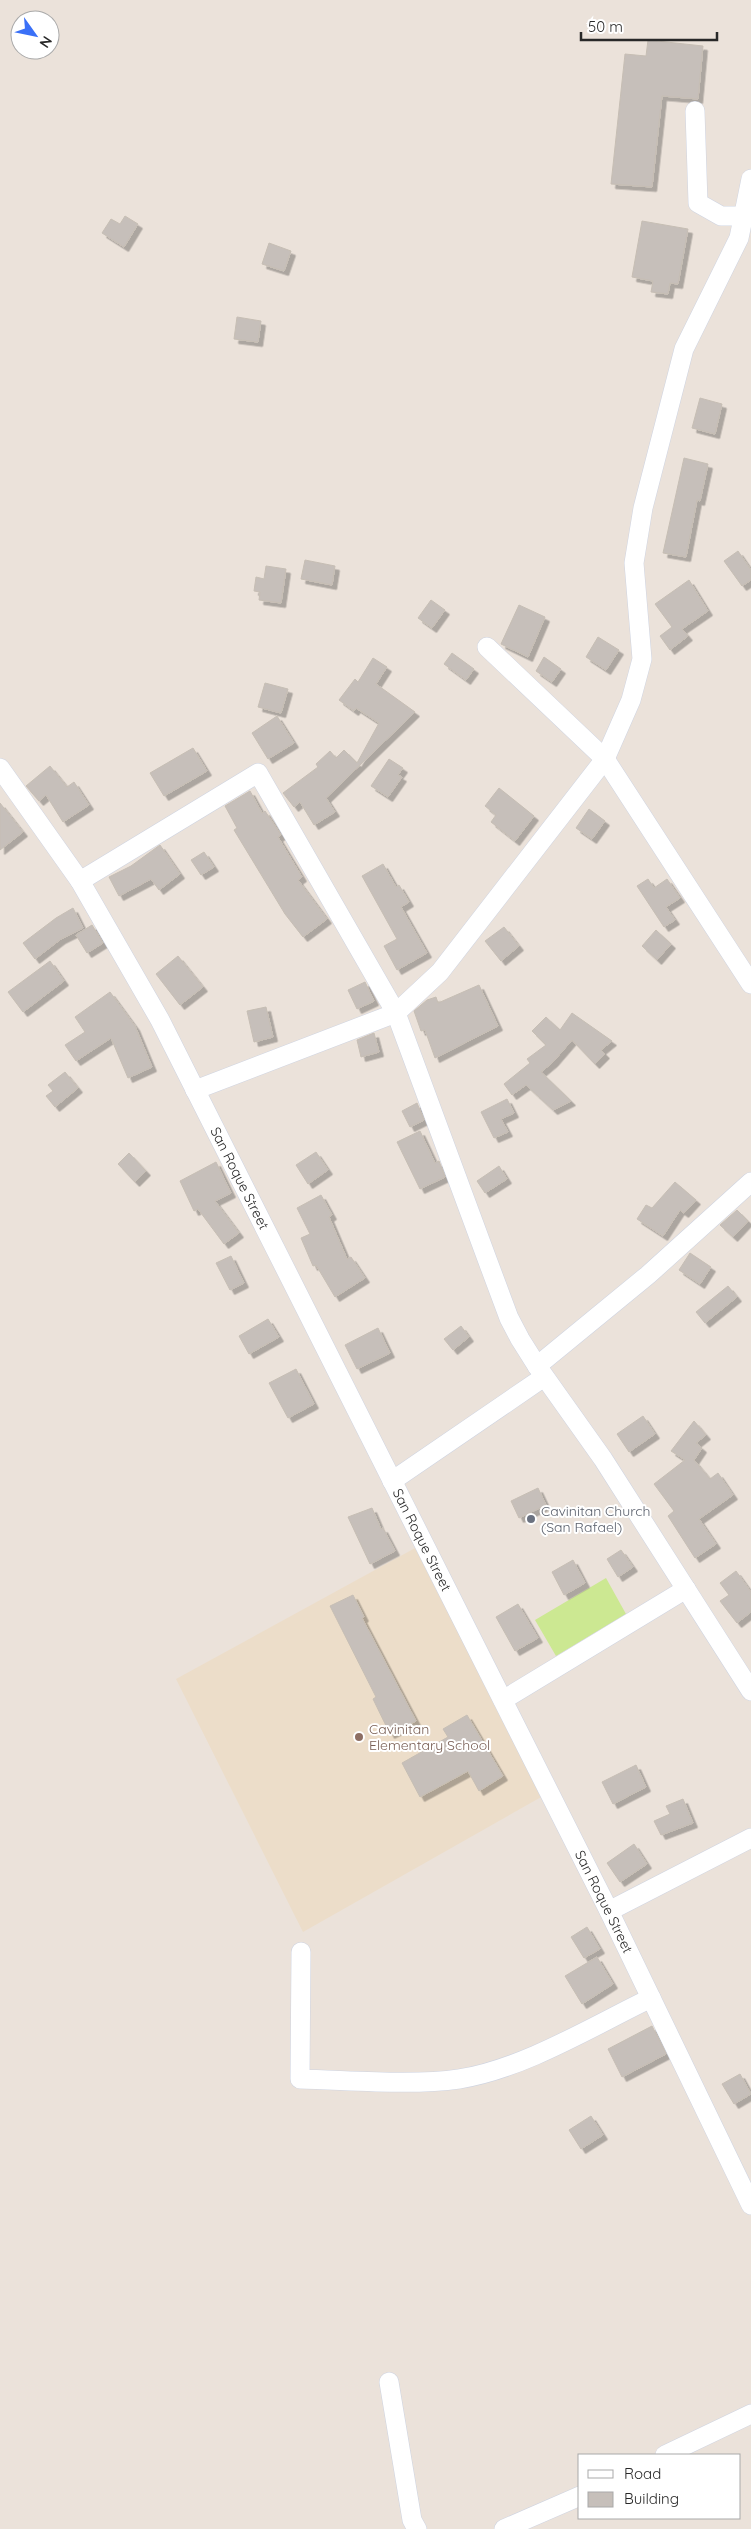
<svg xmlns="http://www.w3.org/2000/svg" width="751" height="2529" font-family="Quicksand,sans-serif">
<defs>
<filter id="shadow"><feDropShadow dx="4.5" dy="4.5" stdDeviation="0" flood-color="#0004"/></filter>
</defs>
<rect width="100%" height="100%" fill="#ebe2da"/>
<!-- education -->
<path fill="#ecddc9" d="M 417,1547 L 543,1796 L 303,1932 L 176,1679 Z"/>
<!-- pitch -->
<path fill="#cce892" d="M 606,1578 L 626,1614 L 556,1656 L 535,1620 Z"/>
<!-- building -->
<g fill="#c6bfba" stroke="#c6beb4" filter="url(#shadow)">
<path d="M 648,40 L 703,46 L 698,99 L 662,96 L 652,187 L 611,184 L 625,54 L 646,56 Z"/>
<path d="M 125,216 L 138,224 L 124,247 L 102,233 L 111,219 L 120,224 Z"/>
<path d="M 642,221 L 688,229 L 678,284 L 670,283 L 668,294 L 651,292 L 653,281 L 632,277 Z"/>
<path d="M 269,243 L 291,251 L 284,271 L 262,264 Z"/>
<path d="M 237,317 L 261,321 L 258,342 L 234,339 Z"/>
<path d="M 700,398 L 722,404 L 715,434 L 692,428 Z"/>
<path d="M 684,458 L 708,464 L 700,501 L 697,500 L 686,557 L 663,553 Z"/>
<path d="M 738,551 L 751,570 L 751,580 L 742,586 L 724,561 Z"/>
<path d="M 305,560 L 335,566 L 332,585 L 301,579 Z"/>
<path d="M 266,566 L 286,569 L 281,603 L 259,600 L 260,592 L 254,591 L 256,577 L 264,579 Z"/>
<path d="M 689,580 L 708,611 L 682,629 L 688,636 L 670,650 L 660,636 L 672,627 L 655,604 Z"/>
<path d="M 431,600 L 445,610 L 432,628 L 418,618 Z"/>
<path d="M 519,605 L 545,617 L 528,657 L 501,644 Z"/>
<path d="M 598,637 L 619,650 L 606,670 L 586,657 Z"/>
<path d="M 452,653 L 474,669 L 466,680 L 444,664 Z"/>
<path d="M 544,657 L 561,669 L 552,682 L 536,671 Z"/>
<path d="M 373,658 L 387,667 L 376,684 L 415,712 L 326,798 L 335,812 L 314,825 L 300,802 L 294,807 L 283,793 L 318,767 L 316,764 L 330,751 L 336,758 L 344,750 L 357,763 L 379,723 L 356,708 L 354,711 L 339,700 L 355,679 L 358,682 Z"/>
<path d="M 265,683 L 288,689 L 281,713 L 258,707 Z"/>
<path d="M 277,716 L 294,743 L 268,759 L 252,733 Z"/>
<path d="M 193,748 L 207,771 L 164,796 L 150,773 Z"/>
<path d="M 389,759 L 403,768 L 398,775 L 402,777 L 388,797 L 371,786 Z"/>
<path d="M 50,766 L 67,787 L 74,782 L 89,805 L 63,822 L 46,795 L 39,801 L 26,786 Z"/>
<path d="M 499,788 L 534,816 L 515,841 L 491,822 L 496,815 L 485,806 Z"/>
<path d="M 250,791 L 262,813 L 265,811 L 281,835 L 278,837 L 302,877 L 298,880 L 327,919 L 303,937 L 285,914 L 234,830 L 237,828 L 225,806 Z"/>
<path d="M 0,803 L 23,832 L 0,850 Z"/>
<path d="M 589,809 L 605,821 L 592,839 L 576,828 Z"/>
<path d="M 160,845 L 180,874 L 159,890 L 151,879 L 119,896 L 109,877 L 131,866 Z"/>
<path d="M 204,852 L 214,867 L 201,875 L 191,860 Z"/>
<path d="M 383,864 L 396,887 L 399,885 L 409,902 L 401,907 L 427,953 L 397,970 L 384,946 L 397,939 L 362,876 Z"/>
<path d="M 648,879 L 654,888 L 667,879 L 680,898 L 666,907 L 675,920 L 664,927 L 637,886 Z"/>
<path d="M 73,908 L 83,928 L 61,939 L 35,959 L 23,943 L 56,918 Z"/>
<path d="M 92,925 L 103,943 L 87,953 L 76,935 Z"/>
<path d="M 504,927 L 519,946 L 501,961 L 485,941 Z"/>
<path d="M 656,930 L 671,944 L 657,960 L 642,946 Z"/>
<path d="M 178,956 L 203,987 L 180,1005 L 156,974 Z"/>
<path d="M 50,961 L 64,981 L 23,1012 L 8,992 Z"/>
<path d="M 365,982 L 374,1001 L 357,1009 L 348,990 Z"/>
<path d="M 479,985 L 498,1026 L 435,1058 L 425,1030 L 421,1031 L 414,1011 L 427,1000 L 436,997 L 438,1003 Z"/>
<path d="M 110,992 L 135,1026 L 152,1067 L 128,1078 L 111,1038 L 76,1061 L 65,1045 L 85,1032 L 75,1017 Z"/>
<path d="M 266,1007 L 273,1037 L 254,1042 L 247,1011 Z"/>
<path d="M 572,1013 L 612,1041 L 601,1050 L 605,1054 L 595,1064 L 572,1040 L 553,1062 L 541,1072 L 571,1101 L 553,1110 L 526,1085 L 512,1095 L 504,1084 L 530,1063 L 527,1059 L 546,1045 L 532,1031 L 546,1017 L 560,1030 Z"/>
<path d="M 374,1033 L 379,1052 L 361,1057 L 357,1040 Z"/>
<path d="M 65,1072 L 78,1088 L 55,1107 L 46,1096 L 53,1091 L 48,1085 Z"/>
<path d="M 507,1099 L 514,1113 L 501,1119 L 508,1132 L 494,1138 L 481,1112 Z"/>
<path d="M 417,1103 L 424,1120 L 410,1127 L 402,1111 Z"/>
<path d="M 420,1131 L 435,1163 L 439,1161 L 445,1177 L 420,1189 L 397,1142 Z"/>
<path d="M 316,1152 L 328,1170 L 308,1184 L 296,1165 Z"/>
<path d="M 129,1153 L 146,1171 L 135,1182 L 118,1164 Z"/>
<path d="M 216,1162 L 231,1193 L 215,1201 L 239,1233 L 224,1244 L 198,1209 L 194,1211 L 180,1181 Z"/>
<path d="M 499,1166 L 507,1179 L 485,1193 L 477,1181 Z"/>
<path d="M 675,1182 L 696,1200 L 684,1213 L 680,1210 L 663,1236 L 637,1219 L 646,1205 L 652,1208 Z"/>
<path d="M 321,1195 L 332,1215 L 329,1217 L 347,1259 L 351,1257 L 365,1278 L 335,1297 L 316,1265 L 313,1266 L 301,1238 L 310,1234 L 297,1208 Z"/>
<path d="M 737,1210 L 748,1221 L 733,1237 L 720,1225 Z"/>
<path d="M 690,1253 L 711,1267 L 700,1284 L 679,1270 Z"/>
<path d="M 231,1256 L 244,1283 L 230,1290 L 216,1263 Z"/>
<path d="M 728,1286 L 737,1297 L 705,1323 L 696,1312 Z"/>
<path d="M 268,1319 L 279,1337 L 249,1354 L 239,1336 Z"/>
<path d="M 461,1326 L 469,1337 L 453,1350 L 444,1339 Z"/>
<path d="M 378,1328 L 390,1353 L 357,1369 L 345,1345 Z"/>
<path d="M 296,1369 L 314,1404 L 288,1418 L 269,1383 Z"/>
<path d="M 643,1416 L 655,1434 L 629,1452 L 617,1434 Z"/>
<path d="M 694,1421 L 706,1435 L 696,1443 L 702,1448 L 694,1460 L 710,1479 L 718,1473 L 733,1495 L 699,1519 L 716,1544 L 695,1558 L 668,1516 L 674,1511 L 654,1484 L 685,1460 L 671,1451 Z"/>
<path d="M 538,1488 L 546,1505 L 519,1518 L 511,1501 Z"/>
<path d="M 372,1508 L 381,1529 L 383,1528 L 395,1551 L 370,1564 L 348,1517 Z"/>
<path d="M 621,1550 L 633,1567 L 618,1577 L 607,1559 Z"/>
<path d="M 573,1560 L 585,1583 L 564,1595 L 552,1572 Z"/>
<path d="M 736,1571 L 751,1592 L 751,1612 L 737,1623 L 720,1601 L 729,1595 L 720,1583 Z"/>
<path d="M 353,1595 L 364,1617 L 362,1618 L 416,1721 L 390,1734 L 373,1699 L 376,1697 L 330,1606 Z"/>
<path d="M 518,1604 L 538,1638 L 515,1651 L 496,1617 Z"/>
<path d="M 467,1715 L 503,1776 L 479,1791 L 468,1771 L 420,1797 L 402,1763 L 448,1737 L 443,1729 Z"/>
<path d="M 636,1765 L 646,1787 L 613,1804 L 602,1782 Z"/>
<path d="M 683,1799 L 693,1823 L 661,1835 L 654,1821 L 670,1814 L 666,1806 Z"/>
<path d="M 634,1844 L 647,1864 L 620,1882 L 607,1863 Z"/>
<path d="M 587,1927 L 600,1949 L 584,1958 L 571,1937 Z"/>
<path d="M 597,1957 L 613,1984 L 582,2004 L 565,1976 Z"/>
<path d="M 652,2026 L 666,2054 L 622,2077 L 608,2049 Z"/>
<path d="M 740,2074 L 751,2094 L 734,2104 L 722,2084 Z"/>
<path d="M 591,2116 L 603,2135 L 581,2149 L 569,2130 Z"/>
</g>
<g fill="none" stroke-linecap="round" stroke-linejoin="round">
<defs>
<g id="minor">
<path d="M 695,111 L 698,203 L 721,216 L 743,216"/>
<path d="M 487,647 L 605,759 L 751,984"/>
<path id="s1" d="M 0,768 L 80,881 L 160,1020 L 609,1911 L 751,2205"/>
<path d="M 80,881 L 258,773 L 396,1013 L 487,1259 L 509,1318 L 520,1339 L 537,1366 L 603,1459 L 751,1691"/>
<path d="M 195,1090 L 396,1013 L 440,972 L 605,759 L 631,700 L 642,659 L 634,563 L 643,508 L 684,349 L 739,238 L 751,179"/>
<path d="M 537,1366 L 648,1275 L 751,1182"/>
<path d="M 392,1481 L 544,1377"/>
<path d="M 503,1700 L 686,1589"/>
<path d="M 609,1911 L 751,1838"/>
<path d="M 301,1952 L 300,2079 C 348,2080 412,2086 459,2079 C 523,2069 593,2026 651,1998"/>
<path d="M 389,2382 L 412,2520 L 417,2529"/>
<path d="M 665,2455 L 751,2414"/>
<path d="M 504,2529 L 580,2496"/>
</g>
</defs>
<!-- minor casing -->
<use href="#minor" stroke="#cfd4e1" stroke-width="20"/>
<!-- minor -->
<use href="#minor" stroke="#fff" stroke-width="19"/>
</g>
<!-- markers -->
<circle fill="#6b7280" stroke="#fff" stroke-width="2" cx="531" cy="1519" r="5"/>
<circle fill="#8d6e63" stroke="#fff" stroke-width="2" cx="359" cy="1737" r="5"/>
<g text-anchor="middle" stroke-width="4" stroke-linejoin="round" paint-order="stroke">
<!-- street labels -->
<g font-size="14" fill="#282828" stroke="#fff">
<text dy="5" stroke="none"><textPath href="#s1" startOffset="476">San Roque Street</textPath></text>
<text dy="5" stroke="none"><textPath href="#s1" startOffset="881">San Roque Street</textPath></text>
<text dy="5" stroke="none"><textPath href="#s1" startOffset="1286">San Roque Street</textPath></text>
</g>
<!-- worship labels -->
<g font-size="14" fill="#5b616d" stroke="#fff" text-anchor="start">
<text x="541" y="1516">Cavinitan Church<tspan x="541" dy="16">(San Rafael)</tspan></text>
</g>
<!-- education labels -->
<g font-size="14" fill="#785e54" stroke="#fff" text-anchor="start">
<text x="369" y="1734">Cavinitan<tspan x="369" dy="16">Elementary School</tspan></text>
</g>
</g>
<!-- legend -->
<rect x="578" y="2454" width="162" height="65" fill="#ffffff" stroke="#a9a9a9"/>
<rect x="588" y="2470" width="25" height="8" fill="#ffffff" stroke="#a9a9a9"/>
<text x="624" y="2479" font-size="15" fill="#282828">Road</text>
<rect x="588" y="2492" width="25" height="15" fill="#c6bfba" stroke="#a9a9a9"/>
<text x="624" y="2504" font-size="15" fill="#282828">Building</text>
<!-- north arrow -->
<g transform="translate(35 35) rotate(123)"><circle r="24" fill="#ffffff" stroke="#a9a9a9"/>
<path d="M0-4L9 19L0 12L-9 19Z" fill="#3a70f7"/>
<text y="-8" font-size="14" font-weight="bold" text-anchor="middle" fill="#282828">N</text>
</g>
<!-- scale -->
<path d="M581 32v8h136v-8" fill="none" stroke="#282828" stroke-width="2.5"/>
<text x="588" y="32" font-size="15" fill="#282828" stroke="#ffffff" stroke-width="4" paint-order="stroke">50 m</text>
</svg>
